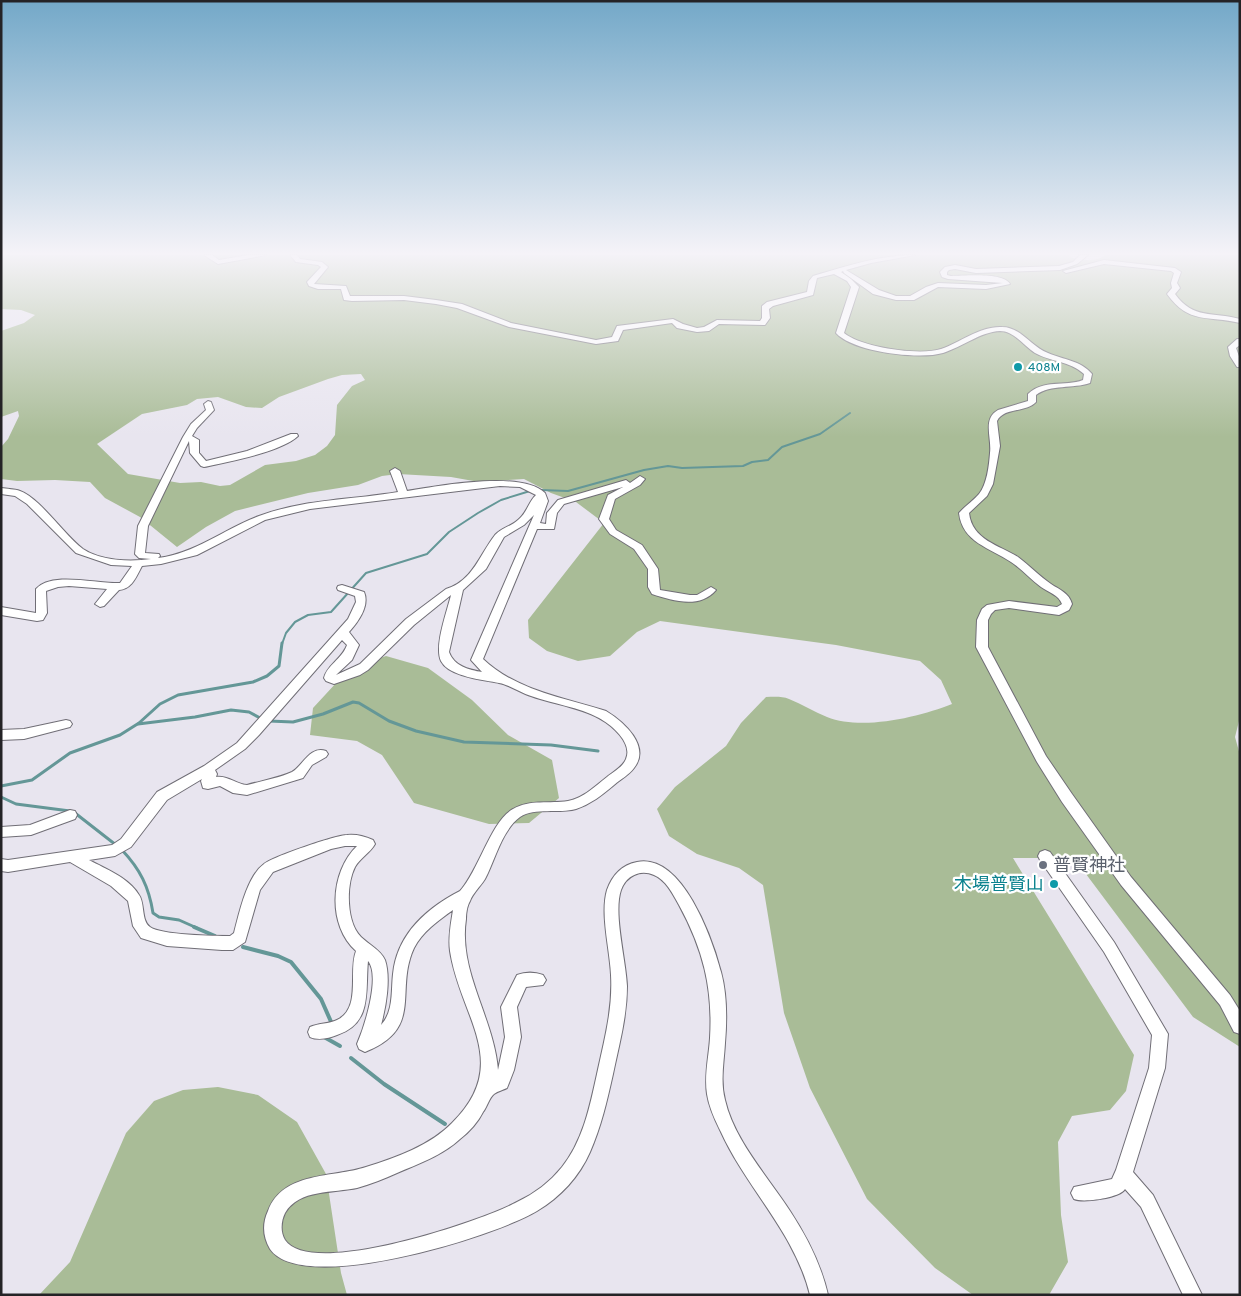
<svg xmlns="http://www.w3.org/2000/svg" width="1241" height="1296" font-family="Overpass,'Noto Sans JP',sans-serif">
<rect width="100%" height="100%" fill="#e8e5ef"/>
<!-- forest -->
<g fill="#a9bc97" fill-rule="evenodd">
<path d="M 1,255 L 1069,255 L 1070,257 C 1081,260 1095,263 1105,255 L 1240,255 L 1240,717 L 1235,737 L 1240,755 L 1240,1047 L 1193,1017 L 1074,858 L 1013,858 L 1134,1055 L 1126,1091 L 1110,1110 L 1072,1116 L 1058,1142 L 1061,1215 L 1068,1262 L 1049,1295 L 973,1295 L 935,1268 L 867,1199 L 810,1088 L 784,1013 L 763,885 L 739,868 L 697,854 L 669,836 L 657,809 L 675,787 L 726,746 L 741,723 L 766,697 C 773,697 782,696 789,699 C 802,704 814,712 827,717 C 862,731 919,717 952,704 L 941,680 L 920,661 L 836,645 L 660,621 L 637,632 L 610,656 L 578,661 L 547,651 L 529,638 L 528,620 L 604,523 L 576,502 L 551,493 L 524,479 L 479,482 L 451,477 L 398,474 L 382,476 L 358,485 L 308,493 L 235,511 L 206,527 L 177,547 L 140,517 L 105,498 L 90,482 L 55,480 L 17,481 L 1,479 L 1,447 L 8,439 L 19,416 L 18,411 L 1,417 L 1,331 L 24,323 L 35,315 L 21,310 L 1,309 ZM 361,374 L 365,380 L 352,386 L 337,405 L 335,435 L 327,446 L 315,455 L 296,461 L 265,465 L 230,485 L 220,486 L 201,482 L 180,483 L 128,474 L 97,444 L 142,414 L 187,405 L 197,399 L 218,397 L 246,407 L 262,408 L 279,397 L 328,379 L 342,375 Z"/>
<path d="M 386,656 L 428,668 L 472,700 L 508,735 L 552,760 L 559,798 L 529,823 L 489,824 L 414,803 L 382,755 L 357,741 L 310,735 L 313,708 L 349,669 Z"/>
<path d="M 218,1087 L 258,1095 L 297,1122 L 326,1174 L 341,1273 L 347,1295 L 39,1295 L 70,1262 L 126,1133 L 154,1101 L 183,1090 Z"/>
</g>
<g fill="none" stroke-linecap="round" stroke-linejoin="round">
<!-- stream-far2 -->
<g stroke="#649797" stroke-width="2">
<path d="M 541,490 L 568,491 L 644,470 L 668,466 L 682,468 L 743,466 L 752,462 L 768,460 L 782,447 L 820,434 L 850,413"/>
<path d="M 282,644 L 286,633 L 295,622 L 308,615 L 331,612 L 366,573 L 427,554 L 449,532 L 478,513 L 501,500 L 530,491"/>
</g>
<!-- stream-far1 -->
<g stroke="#649797" stroke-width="3">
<path d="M 269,721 L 293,722 L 323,714 L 353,702 L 359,703 L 389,721 L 416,731 L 464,742 L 551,745 L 598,751"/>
<path d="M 138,724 L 195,717 L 231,710 L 249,712 L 262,719"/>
<path d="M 1,786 L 32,780 L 70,753 L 120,735 L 139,723 L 160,704 L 178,695 L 253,682 L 267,676 L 279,666 L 282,643"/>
<path d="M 1,797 L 16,804 L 70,811"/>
<path d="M 75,813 L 116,845"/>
<path d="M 122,850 C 140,869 149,887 153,913 L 159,917 L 179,920 L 197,928"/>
</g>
<!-- stream -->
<g stroke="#649797" stroke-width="4">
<path d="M 194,927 L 215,936"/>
<path d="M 243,947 L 278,956 L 291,962 L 321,999 L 332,1024"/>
<path d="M 324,1037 L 340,1046"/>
<path d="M 351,1058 L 384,1084 L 445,1124"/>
</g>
<defs>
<g id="minor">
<path d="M 204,255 L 212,255 L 219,260 L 248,255 L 266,255 L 218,264 Z"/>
<path d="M 290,255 L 297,255 L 300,259 L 322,262 L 328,267 L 314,284 L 346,286 L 350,296 L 404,296 L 436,300 L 462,304 L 511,323 L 596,340 L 612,337 L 617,326 L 673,319 L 683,324 L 697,328 L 704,327 L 717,320 L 760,321 L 762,318 L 762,306 L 767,302 L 807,292 L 809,281 L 813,276 C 847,266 879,255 915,255 L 871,263 L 846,270 L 879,290 L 896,296 L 910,296 L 926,287 L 938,283 L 986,285 L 1003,283 L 948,279 L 942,277 L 940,272 L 945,267 L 955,265 L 976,269 L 1059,266 L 1073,262 L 1080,255 L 1088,255 L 1077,264 L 1060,270 L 976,273 L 955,269 L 949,270 L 947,272 L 947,275 L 951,276 C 965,276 1003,272 1010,284 L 986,289 L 938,287 L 914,300 L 896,300 L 873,294 L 844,273 L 843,271 L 841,272 L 851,279 L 859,287 L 844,333 C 861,347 919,356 941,349 C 961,342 980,326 1002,327 C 1021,327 1031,347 1048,353 C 1064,360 1080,360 1092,374 L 1090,383 C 1073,389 1051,384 1036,395 L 1036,402 C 1026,413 1004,407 997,421 L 1000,446 L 993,484 L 987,496 L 969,513 C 972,540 999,545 1018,557 C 1029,565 1039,576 1051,584 C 1060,590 1069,593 1072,604 L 1069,610 L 1059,615 L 1009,608 L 995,610 L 991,614 L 988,620 L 988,647 L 1046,756 L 1072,794 L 1131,877 L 1230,995 L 1240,1011 L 1240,1034 L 1234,1032 L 1220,1005 L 1121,885 L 1062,802 L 1037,762 L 976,647 L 977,620 L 982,609 L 987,605 L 1009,601 L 1057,607 L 1062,604 C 1059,595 1048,592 1041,587 C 1030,579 1022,569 1011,562 C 990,548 962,542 959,513 C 965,506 973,501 979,494 C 987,484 989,466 990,453 C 992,438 982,419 998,410 L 1028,401 L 1028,394 C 1043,379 1065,387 1083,380 L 1084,374 C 1070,361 1051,362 1035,353 C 1024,346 1014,331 1000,331 C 980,332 962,347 943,353 C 919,360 853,352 836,333 L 851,287 L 847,281 L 834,274 L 817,278 L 813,295 L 773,306 L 769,309 L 770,318 L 765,325 L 719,324 L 709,331 L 697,332 L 677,328 L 672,323 L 623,330 L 618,341 L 596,344 L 509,327 L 457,308 L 436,304 L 404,300 L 352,301 L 344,300 L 341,289 L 318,289 L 309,286 L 307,282 L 321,267 L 318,265 L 296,262 Z"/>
<path d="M 1104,260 L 1175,268 L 1181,272 L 1177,283 L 1180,288 L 1175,294 C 1194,320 1212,311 1240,319 L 1240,323 C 1208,315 1189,325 1167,294 L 1172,288 L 1171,283 L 1174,273 L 1171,271 L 1104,264 L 1066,273 L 1063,271 Z"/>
<path d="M 1237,339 L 1240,339 L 1240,345 L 1236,348 L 1240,359 L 1240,367 L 1237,367 L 1230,356 L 1228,347 Z"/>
<path d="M 208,401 L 211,402 L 214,410 L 197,428 L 192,436 L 199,440 L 199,453 L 206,461 L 247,451 L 291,434 L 297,434 L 298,436 C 281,452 228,462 204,467 L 201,466 L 190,453 L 189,441 L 148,526 L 145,553 L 159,554 L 160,556 L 158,558 C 196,553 224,529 259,516 C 304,499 352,500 398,492 L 390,471 L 395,468 L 400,471 L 407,491 C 437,486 522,470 545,493 L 548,501 L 540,523 L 546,524 L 547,513 L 558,500 L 626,480 L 630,483 L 640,476 L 645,479 L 640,485 L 615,499 L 609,519 L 616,530 L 642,545 L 658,569 L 660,590 L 690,595 L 697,595 L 711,587 L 716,590 C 700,609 673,601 652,594 L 648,587 L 648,569 L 634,549 L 610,534 L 599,519 L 608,495 L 623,487 L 564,504 L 557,513 L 554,529 L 537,529 L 483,659 C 515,690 565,698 606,711 C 624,722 651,746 634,768 C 629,775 621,779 614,785 C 602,795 591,804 576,809 C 559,814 535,807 520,817 C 502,830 495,860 485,879 C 480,887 473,893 470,901 C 467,906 466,914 466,919 C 458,972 494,1018 498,1070 L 505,1037 L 501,1007 L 517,975 C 525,972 535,972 543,975 L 546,980 L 543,985 L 526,987 L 517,1007 L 521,1037 L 514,1070 L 507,1088 C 503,1090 498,1091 494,1094 C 489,1098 487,1107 483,1112 C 478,1122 469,1132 460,1139 C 443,1155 418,1164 397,1173 C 384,1179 371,1184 357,1188 C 334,1193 299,1189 285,1213 C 281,1221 280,1232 285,1240 C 311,1279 482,1221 517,1202 C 534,1194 550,1182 562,1167 C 583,1141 590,1106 597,1074 C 604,1041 613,1010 611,975 C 610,950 600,914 607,890 C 612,876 621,865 637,862 C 682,853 712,938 721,972 C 727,994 727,1020 725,1043 C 724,1062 720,1081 725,1100 C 734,1140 768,1177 790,1211 C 807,1237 821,1264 828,1295 L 810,1295 C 795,1233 747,1189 721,1132 C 715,1120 709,1107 707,1094 C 704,1075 709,1056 710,1038 C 713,988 703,949 679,905 C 673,894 666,880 654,875 C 640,869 626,876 621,890 C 613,913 626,960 627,986 C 627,1017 619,1045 613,1074 C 607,1101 601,1127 590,1152 C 579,1177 560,1197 537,1211 C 494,1237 302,1296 270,1249 C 263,1237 262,1224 268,1211 C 283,1171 333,1178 366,1167 C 395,1158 431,1145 452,1123 C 513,1063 460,1017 450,951 C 448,937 451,923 453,910 C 439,920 422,932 414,948 C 394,991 425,1028 365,1052 L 359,1049 L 357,1044 C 364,1028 381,976 368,961 C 365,991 373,1023 337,1035 C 329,1038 319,1041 310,1037 L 308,1032 L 310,1027 C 319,1023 329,1024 337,1020 C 362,1008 348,971 356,951 C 327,925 330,872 357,846 L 345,846 L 331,849 L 273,872 L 260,890 L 245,942 L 233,950 L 222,950 L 167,946 L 141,938 L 133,926 L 128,901 L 111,886 L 70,862 L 8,872 L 1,871 L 1,859 L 8,860 L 112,845 L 121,839 L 157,792 L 204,766 L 237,743 L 348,619 L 356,602 L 355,596 L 338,590 L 337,588 L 338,586 L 342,585 L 364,592 C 370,606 358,622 349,632 L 359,645 L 352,660 L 336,675 L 360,664 L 406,619 L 446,589 C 473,581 480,554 495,535 C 501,528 512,526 518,520 C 527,513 529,501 536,495 L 520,487 L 500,486 L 310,509 L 265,520 L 197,555 L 161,564 L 142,566 C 136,577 132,589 119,590 L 104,606 L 100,607 L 95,604 L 107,589 L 69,586 L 58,587 L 46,591 L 47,613 L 43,620 L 37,621 L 1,615 L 1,607 L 36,613 L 36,589 C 51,571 98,584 120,583 L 132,566 L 111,565 L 76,553 L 27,504 L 15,496 L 1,494 L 1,488 C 7,489 15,489 20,491 C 41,499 64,535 83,549 C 101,561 130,562 151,559 L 139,558 L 135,554 L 138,526 L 183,437 L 191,424 L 206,410 L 204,404 ZM 534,515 L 471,660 L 482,672 C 469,670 454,666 449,652 L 463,590 L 486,569 L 504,537 L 524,525 ZM 451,595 C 447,612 434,646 441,661 C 449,677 485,680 499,683 C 510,685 521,693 531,696 C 553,704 579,707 599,718 C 612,725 633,743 626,759 C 623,767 613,772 607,777 C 595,786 584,798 568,801 C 550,804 530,799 513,809 C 491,821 479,870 460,891 C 427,908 397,934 393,974 C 391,991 394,1011 381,1025 C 386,1007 391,978 385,960 C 381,950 368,944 361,937 C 346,922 346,885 355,867 C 360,858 370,853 375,844 L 373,840 C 364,836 356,834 347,835 C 336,835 272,857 264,864 C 247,876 239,914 234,933 L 230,936 C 214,936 161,935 150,927 C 141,921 145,903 139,895 C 129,878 106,869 89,860 L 115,856 L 131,847 L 167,800 L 202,779 L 201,781 L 203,788 L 208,789 L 220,786 L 233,793 L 247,795 L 303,778 L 312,765 L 326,757 L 328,754 L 326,751 C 310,745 302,767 292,772 C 279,778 261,781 247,785 C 236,784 227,775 216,777 L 217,774 L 215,770 L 245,749 L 259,735 L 342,640 L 347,645 C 342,659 327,665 324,678 L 326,681 L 334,684 L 360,675 L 368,670 L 414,625 Z"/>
<path d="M 66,720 L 70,721 L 72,724 L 70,727 L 24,739 L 1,740 L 1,730 L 24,729 Z"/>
<path d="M 70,810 L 75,811 L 77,815 L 75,819 L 31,835 L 1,837 L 1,827 L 30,825 Z"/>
<path d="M 1045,850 L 1050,852 L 1114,942 L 1168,1034 L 1165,1068 L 1133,1172 L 1153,1195 L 1202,1295 L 1183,1295 L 1141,1207 L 1125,1189 C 1120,1198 1083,1203 1074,1199 L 1071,1193 L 1074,1187 L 1112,1179 L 1116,1170 L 1149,1068 L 1152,1035 L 1104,952 L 1040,860 L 1038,856 L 1040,852 Z"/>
</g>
</defs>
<!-- minor casing -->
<use href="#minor" stroke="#706e76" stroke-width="2"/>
<!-- minor -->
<use href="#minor" fill="#fff" fill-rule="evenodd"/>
</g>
<!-- sky -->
<linearGradient id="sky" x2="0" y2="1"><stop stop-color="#73a8c8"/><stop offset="0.58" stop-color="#f5f3f8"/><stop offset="1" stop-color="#f5f3f8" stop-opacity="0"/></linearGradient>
<rect width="1241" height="437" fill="url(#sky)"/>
<!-- markers -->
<g fill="#0f9aa8" stroke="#fff" stroke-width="2">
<circle cx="1018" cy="367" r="5"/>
<circle cx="1054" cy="884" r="5"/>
</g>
<circle fill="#6b7280" stroke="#fff" stroke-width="2" cx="1043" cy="865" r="5"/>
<g text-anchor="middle" stroke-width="4.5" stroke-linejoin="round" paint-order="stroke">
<!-- far-culture labels -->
<g font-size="12" fill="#0d838f" stroke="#fff" text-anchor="start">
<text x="1028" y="371">408M</text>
</g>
<!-- near-worship labels -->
<g font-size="18" fill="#5b616d" stroke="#fff" text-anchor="start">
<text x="1053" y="871">普賢神社</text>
</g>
<!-- near-culture labels -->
<g font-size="18" fill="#0d838f" stroke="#fff" text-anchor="end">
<text x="1044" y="890">木場普賢山</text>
</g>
</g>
<!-- border -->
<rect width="1241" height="1296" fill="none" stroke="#242326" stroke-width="5"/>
</svg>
